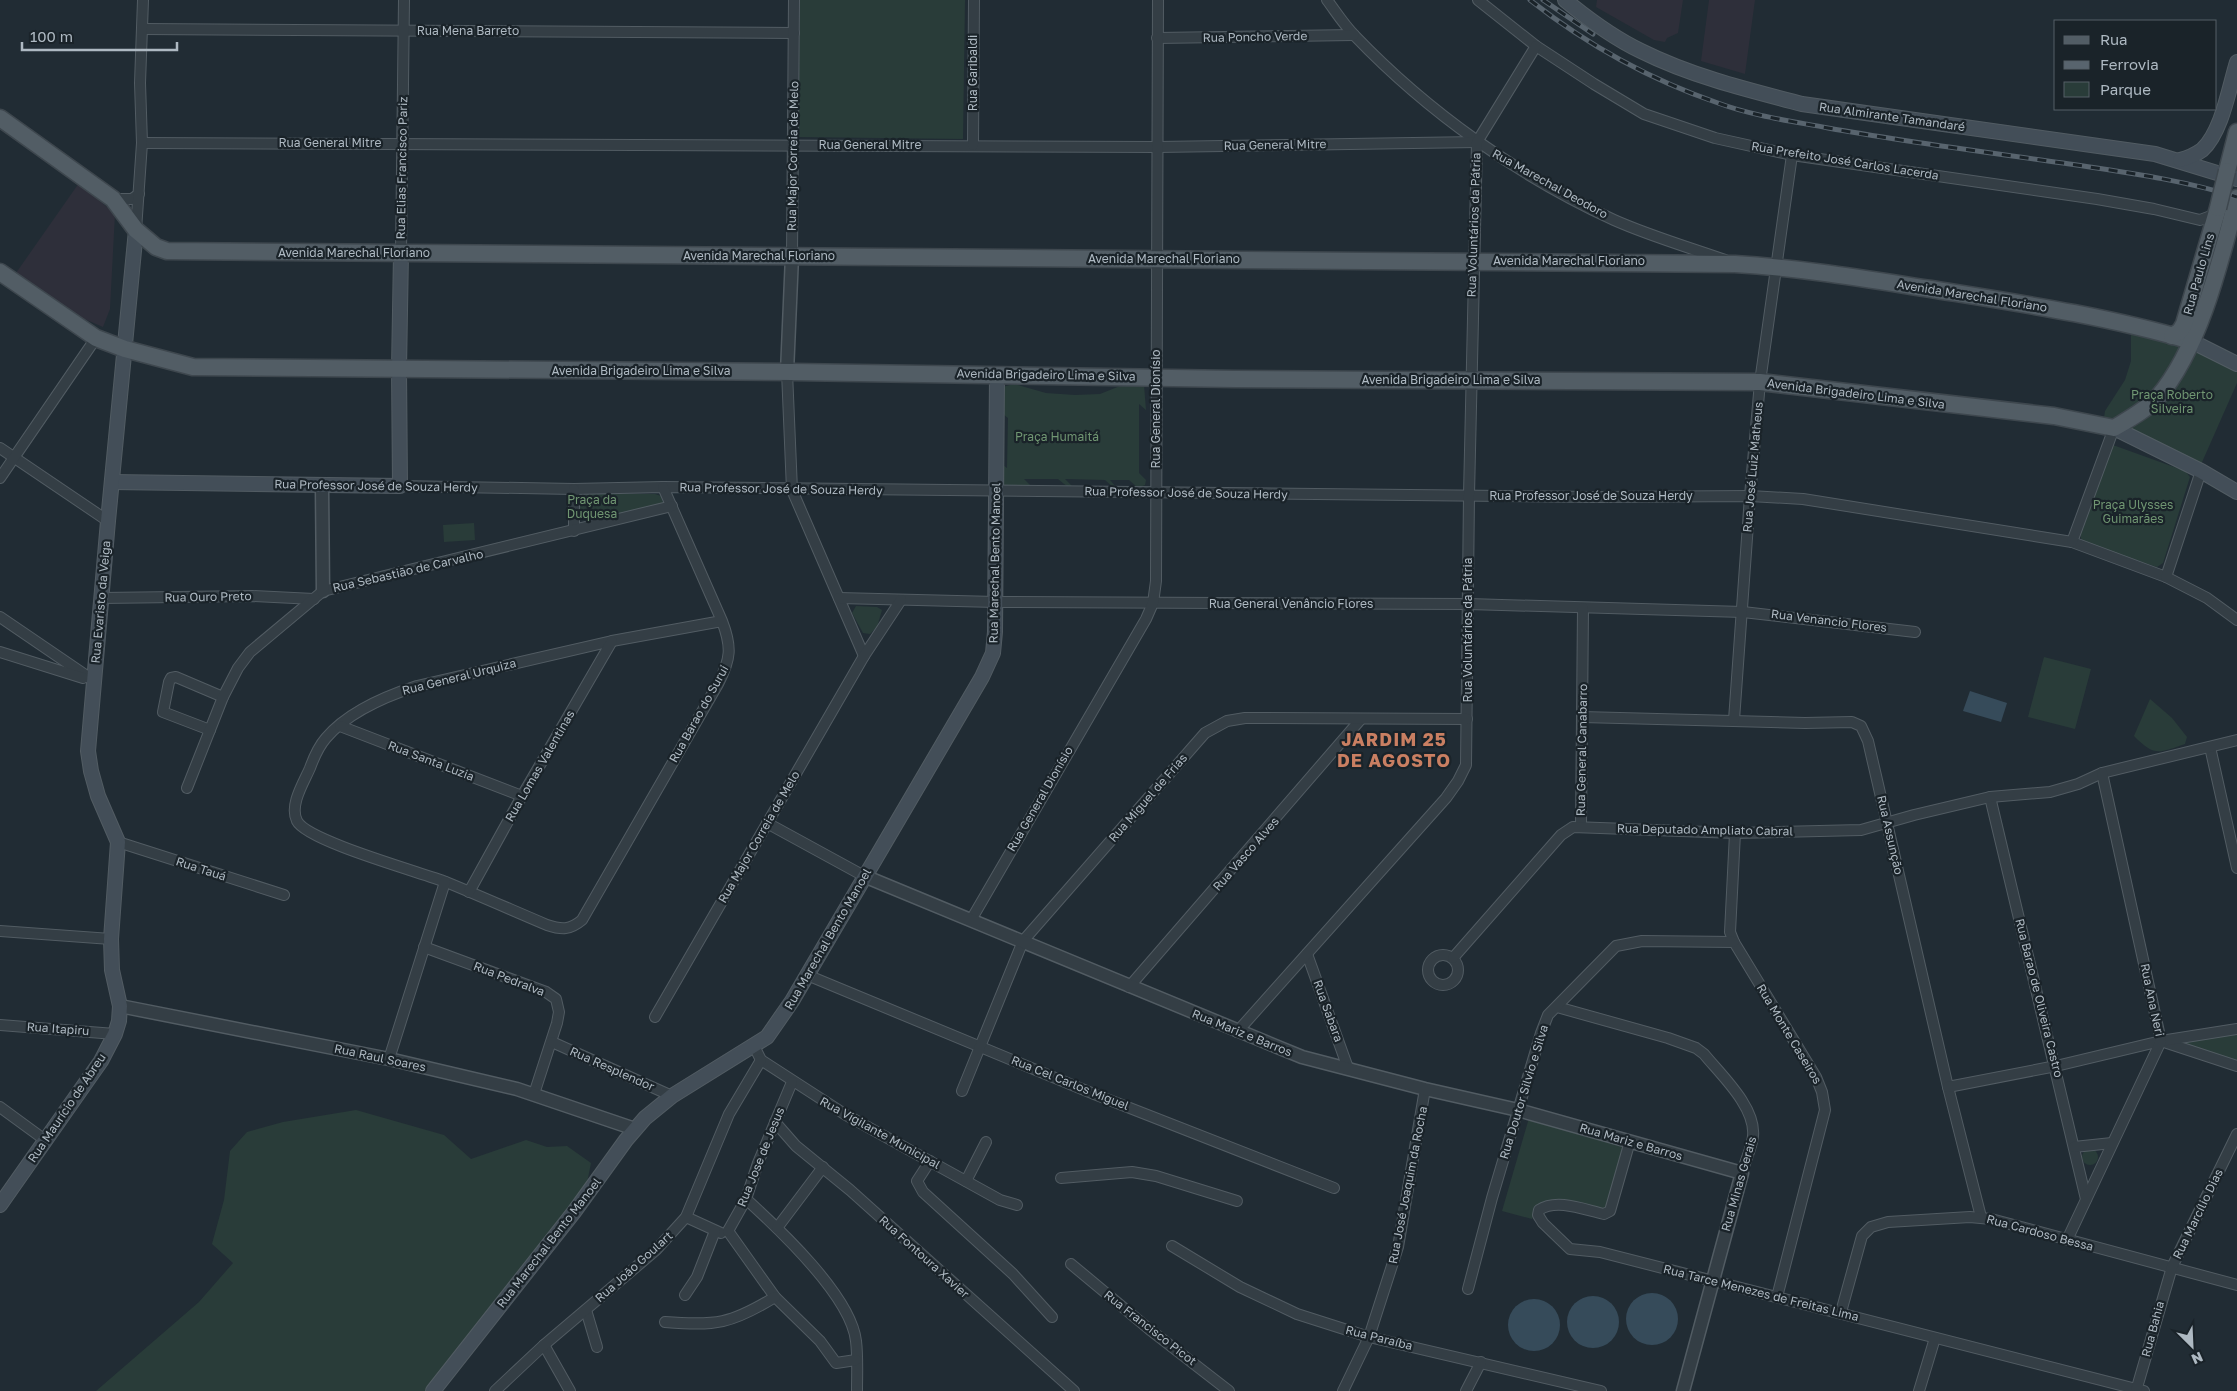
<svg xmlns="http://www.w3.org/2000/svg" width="2237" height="1391" font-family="'Golos Text',sans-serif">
<rect width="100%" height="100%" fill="#212c34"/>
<!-- medical -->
<g fill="#2e2f3a">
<path d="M 1597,0 L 1683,0 L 1678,33 L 1667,38 L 1665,42 L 1654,40 L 1596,7 Z"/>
<path d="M 1709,0 L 1755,0 L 1745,74 L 1701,61 Z"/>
<path d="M 79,183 L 115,214 L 110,309 L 103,327 L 82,318 L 16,273 Z"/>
</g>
<!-- green -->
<g fill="#293c39">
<path d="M 800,0 L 965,0 L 963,139 L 798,137 Z"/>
<path d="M 2131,331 L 2196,351 L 2237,371 L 2237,383 L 2199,469 L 2115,436 L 2102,433 L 2105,411 L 2125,380 L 2131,361 Z"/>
<path d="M 1014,384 L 1046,393 L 1075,395 L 1100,394 L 1125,384 L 1144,385 L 1146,410 L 1139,404 L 1139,473 L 1146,480 L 1145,485 L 1138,488 L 1129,480 L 1110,480 L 1117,488 L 1114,488 L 1105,480 L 1065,479 L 1074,488 L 1069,488 L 1058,479 L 1024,479 L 1032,487 L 1001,485 L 1000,463 L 1007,468 L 1008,418 L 1000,412 L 1002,387 Z"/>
<path d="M 2113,445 L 2185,471 L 2190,477 L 2163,563 L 2157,567 L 2082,542 L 2079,530 L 2109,447 Z"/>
<path d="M 587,494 L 655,494 L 661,496 L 663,502 L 662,504 L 591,522 L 583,517 L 578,508 L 581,499 Z"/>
<path d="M 474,523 L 475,540 L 444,542 L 443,525 Z"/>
<path d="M 856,606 L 877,607 L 882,610 L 877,627 L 870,634 L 863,633 L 852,613 Z"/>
<path d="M 2044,657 L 2091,669 L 2075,729 L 2028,717 Z"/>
<path d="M 2150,699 L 2172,718 L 2187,737 L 2185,744 C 2158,753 2155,757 2134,736 Z"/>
<path d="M 2237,1032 L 2237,1066 L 2162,1045 Z"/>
<path d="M 356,1110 L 444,1135 L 471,1159 L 526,1140 L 547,1147 L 567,1146 L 591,1163 L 587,1183 L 429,1391 L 96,1391 L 199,1302 L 233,1263 L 212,1244 L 224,1200 L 230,1151 L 247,1132 L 283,1122 Z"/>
<path d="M 1529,1118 L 1624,1143 L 1608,1210 L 1536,1209 L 1532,1219 L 1502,1211 Z"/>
<circle cx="2090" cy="1157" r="8"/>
</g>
<!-- water -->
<g fill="#364b5a">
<path d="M 1970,691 L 2007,703 L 2001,722 L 1963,711 Z"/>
<circle cx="1652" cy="1319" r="26"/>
<circle cx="1593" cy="1322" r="26"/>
<circle cx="1534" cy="1325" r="26"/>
</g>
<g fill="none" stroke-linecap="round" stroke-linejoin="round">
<defs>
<g id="minor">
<path d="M 1327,0 C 1336,12 1344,25 1355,36 C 1428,112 1518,176 1614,220 C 1650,236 1688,247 1725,260"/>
<path d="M 1478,0 L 1536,46 L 1594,84 L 1644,114 L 1715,138 L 1792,155 L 2097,199 L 2154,209 L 2200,220 L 2216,214"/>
<path d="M 143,29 L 794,33"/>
<path d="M 1157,38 L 1354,35"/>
<path d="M 142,143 L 1158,147 L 1477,142"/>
<path d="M 973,145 L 974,0"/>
<path d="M 113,199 L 132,199 L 139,194"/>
<path d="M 136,230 L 142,143 L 140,83 L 143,0"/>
<path d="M 401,253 L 404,0"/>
<path d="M 792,256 L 794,0"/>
<path d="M 787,372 L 792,490 L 864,656"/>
<path d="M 0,448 L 108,521"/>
<path d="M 0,478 L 96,338"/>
<path d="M 400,486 L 574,489 L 663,487 L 1596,497 L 1750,496 L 1803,499 L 2072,542 L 2166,577 L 2207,598 L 2237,620"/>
<path d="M 663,487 L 722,621 C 732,647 731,659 718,684 L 582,920 C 570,930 562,930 547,925 C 514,911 480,896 446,882 C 420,872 307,841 297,821 C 289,805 304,782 310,768 C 314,757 319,746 326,738 C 348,712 386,696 417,686 L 612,641 L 722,621"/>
<path d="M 574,489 L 574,531"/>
<path d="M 2072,542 L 2114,428"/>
<path d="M 2166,577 L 2201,471"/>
<path d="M 102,598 L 252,596 L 314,599"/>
<path d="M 839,598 L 996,602 L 1469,604 L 1743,612 L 1915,632"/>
<path d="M 0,617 L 94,681"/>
<path d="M 0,652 L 83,678"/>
<path d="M 1582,717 L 1805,723 L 1852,722 L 1861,726 L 1868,741 L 1948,1087 L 1981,1217"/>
<path d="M 1734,720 L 1750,496 L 1760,382 L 1792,155"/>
<path d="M 340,726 L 522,796"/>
<path d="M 210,730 L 163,712 L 169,682 L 171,678 L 176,677 L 223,697"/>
<path d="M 2210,747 L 2237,868"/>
<path d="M 187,788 L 223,697 L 238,668 L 250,652 L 323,591 L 672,506"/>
<path d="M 1990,797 L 2086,1199"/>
<path d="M 767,823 L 864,876"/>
<path d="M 1581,826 L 1583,608"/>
<path d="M 1735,833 L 1730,932 L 1734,942 L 1816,1077 L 1822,1092 L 1825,1110 L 1777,1297"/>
<path d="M 118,842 L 284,895"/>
<path d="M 469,892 L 522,796 L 612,641"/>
<path d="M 971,920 L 1146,619 L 1153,603 L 1156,581 L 1158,0"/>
<path d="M 0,931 L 111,939"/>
<path d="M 424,947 L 546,992 L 556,999 L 559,1012 L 557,1023 L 534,1094"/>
<path d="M 1307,954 L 1348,1068"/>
<circle cx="1443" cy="970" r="15"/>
<path d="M 1453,958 L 1561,835 L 1573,827 L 1735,833 L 1861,830 L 1914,815 L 1990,797 L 2050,792 L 2078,784 L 2102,773 L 2237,740"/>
<path d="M 807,975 L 1094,1094 L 1334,1188"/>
<path d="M 1129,987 L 1361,719"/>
<path d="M 1557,1007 L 1668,1038 L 1696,1048 L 1704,1054 C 1721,1075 1756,1107 1753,1136 C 1752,1148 1745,1161 1742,1173"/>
<path d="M 655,1017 L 864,656 L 901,600"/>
<path d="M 0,1025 L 115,1034"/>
<path d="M 1237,1032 L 1446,798 L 1458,781 L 1466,765 L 1469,495 L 1477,142 L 1536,46"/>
<path d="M 552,1042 L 672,1096"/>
<path d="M 2164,1042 L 2237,1066"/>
<path d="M 754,1046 L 761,1060 L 846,1115 L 1000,1200 L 1017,1205"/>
<path d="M 389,1059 L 445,882"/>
<path d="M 1948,1087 L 2056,1066 L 2161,1041 L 2237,1029"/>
<path d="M 962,1091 L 1023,941 L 1205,733 L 1227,721 L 1245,718 L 1467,719"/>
<path d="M 0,1107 L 45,1140"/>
<path d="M 775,1122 L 796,1146 L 850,1190 L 1074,1391"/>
<path d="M 1630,1141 L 1610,1211 L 1604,1214 C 1585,1210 1557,1198 1539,1210 L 1538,1215 L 1543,1223 L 1570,1249 L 1600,1252 L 2144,1391"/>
<path d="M 2074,1147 L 2112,1143"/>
<path d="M 930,1161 L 917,1181 L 923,1192 L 1013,1274 L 1052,1317"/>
<path d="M 1061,1178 L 1132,1172 L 1156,1176 L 1237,1201"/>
<path d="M 966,1181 L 986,1142"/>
<path d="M 746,1199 C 779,1229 851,1296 856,1341 C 858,1357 857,1375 857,1391"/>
<path d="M 686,1217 L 721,1233"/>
<path d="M 777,1228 L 823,1167"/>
<path d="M 728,1231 L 775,1297 L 820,1341 L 836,1363 L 856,1360"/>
<path d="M 728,1231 L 746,1199 L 758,1163 L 792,1082"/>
<path d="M 2067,1240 L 2161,1041 L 2102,773"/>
<path d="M 1172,1246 L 1240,1287 L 1297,1314 L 1369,1337 L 1601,1391"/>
<path d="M 1071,1264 L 1149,1329 L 1229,1391"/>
<path d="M 1468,1289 L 1492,1198 L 1541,1033 L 1548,1015 L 1616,946 L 1642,941 L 1734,942"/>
<path d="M 685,1295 L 697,1277 L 715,1231"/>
<path d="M 586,1310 L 597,1347"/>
<path d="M 1841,1312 L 1862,1236 L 1871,1227 L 1888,1222 L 1970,1217 L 1991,1219 L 2237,1285"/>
<path d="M 665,1322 C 716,1326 731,1324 775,1297"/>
<path d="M 544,1345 L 570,1391"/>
<path d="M 495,1391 L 544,1345 L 656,1250 L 686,1217 L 729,1114 L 761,1060"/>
<path d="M 1343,1391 L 1369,1337 L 1398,1247 L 1425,1089"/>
<path d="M 1466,1391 L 1481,1362"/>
<path d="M 1919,1391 L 1935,1338"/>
<path d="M 2136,1391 L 2172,1267 L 2237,1134"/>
</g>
<g id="tertiary">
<path d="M 787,372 L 792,256"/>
<path d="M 322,486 L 323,591"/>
<path d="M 864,876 L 1302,1057 L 1425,1089 L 1518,1110 L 1742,1173 L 1683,1391"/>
<path d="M 120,1006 L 389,1059 L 517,1089 L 635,1129"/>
</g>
<g id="secondary">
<path d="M 1565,0 C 1588,19 1614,38 1641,51 C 1691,76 1748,90 1802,104 L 2155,154 L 2237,179"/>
<path d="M 2180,160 C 2188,158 2195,155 2202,150 C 2222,132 2229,88 2237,62"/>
<path d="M 2191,341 L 2237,364"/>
<path d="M 2114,428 L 2201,471 L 2237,492"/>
<path d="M 112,482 L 400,486 L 399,369 L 401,253"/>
<path d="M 0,1205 L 101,1061 L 115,1034 L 119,1021 L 120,1006 L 112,970 L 111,939 L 118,842 L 98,796 L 91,771 L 88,751 L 108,521 L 136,230"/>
<path d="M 433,1391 L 574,1212 L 626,1140 L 645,1118 L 672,1096 L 767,1037 L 792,1001 L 982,677 L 993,653 L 995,632 L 997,375"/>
</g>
<g id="primary">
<path d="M 0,118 L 113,199 L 136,230 L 156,247 L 167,251 L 1735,264 C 1801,268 1866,279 1931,289 C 2018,303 2107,316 2191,341"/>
<path d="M 2227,171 L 2237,132"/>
<path d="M 0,272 L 96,338 L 125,349 L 193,367 L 794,372 L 1235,379 L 1760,382 L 2054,416 L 2114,428 C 2129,419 2146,410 2158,397 C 2200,348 2221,259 2237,198"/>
<path d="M 2172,336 L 2180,331 L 2184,324 L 2218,208"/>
</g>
</defs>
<!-- minor casing -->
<use href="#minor" stroke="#525c63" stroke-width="12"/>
<!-- tertiary casing -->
<use href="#tertiary" stroke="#525c63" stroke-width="15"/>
<!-- secondary casing -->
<use href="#secondary" stroke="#525c63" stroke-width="16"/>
<!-- primary casing -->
<use href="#primary" stroke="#3e474e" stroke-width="19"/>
<!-- minor -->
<use href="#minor" stroke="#343e45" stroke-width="10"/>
<!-- tertiary -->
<use href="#tertiary" stroke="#343e45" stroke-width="12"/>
<!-- secondary -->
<use href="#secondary" stroke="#434e58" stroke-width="14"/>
<!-- primary -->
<use href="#primary" stroke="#525d65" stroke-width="16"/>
<defs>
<g id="rail">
<path d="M 1530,0 C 1586,44 1651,80 1718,103 C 1753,116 1791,121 1828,128 C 1906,142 1985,152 2063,163 C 2122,172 2180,179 2237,197"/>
<path d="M 1543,0 L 1593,34"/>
</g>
</defs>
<!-- rail casing -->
<use href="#rail" stroke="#58646e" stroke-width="5"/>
<!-- rail -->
<use href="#rail" stroke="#1a2329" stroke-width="3" stroke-dasharray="9" stroke-linecap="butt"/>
<defs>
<path id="primary-bridge" d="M 2218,208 L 2227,171"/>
</defs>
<!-- primary-bridge casing -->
<use href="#primary-bridge" stroke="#3e474e" stroke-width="19" stroke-linecap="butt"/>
<!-- primary-bridge -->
<use href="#primary-bridge" stroke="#525d65" stroke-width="16"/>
</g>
<g text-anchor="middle" stroke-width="4.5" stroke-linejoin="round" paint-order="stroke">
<!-- street labels -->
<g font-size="12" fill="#aeb9c2" stroke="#1a2329">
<text x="468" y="35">Rua Mena Barreto</text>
<text transform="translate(1255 37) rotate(-1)" y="4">Rua Poncho Verde</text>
<text transform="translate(973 73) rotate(-90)" y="4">Rua Garibaldi</text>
<text transform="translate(1892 117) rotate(8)" y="4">Rua Almirante Tamandaré</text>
<text x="330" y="147">Rua General Mitre</text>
<text x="870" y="149">Rua General Mitre</text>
<text transform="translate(1275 145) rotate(-1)" y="4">Rua General Mitre</text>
<text transform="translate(793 156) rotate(-89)" y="4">Rua Major Correia de Melo</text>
<text transform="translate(1845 161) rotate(9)" y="4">Rua Prefeito José Carlos Lacerda</text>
<text transform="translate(402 168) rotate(-89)" y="4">Rua Elias Francisco Pariz</text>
<text transform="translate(1550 184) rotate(29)" y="4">Rua Marechal Deodoro</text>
<text transform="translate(1474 225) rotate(-88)" y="4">Rua Voluntários da Pátria</text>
<text x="354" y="257">Avenida Marechal Floriano</text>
<text x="759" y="260">Avenida Marechal Floriano</text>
<text x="1164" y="263">Avenida Marechal Floriano</text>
<text x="1569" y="265">Avenida Marechal Floriano</text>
<text transform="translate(2199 274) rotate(-74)" y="4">Rua Paulo Lins</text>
<text transform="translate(1972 296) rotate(9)" y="4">Avenida Marechal Floriano</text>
<text x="641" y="375">Avenida Brigadeiro Lima e Silva</text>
<text transform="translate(1046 375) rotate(1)" y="4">Avenida Brigadeiro Lima e Silva</text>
<text x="1451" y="384">Avenida Brigadeiro Lima e Silva</text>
<text transform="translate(1856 394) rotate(7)" y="4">Avenida Brigadeiro Lima e Silva</text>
<text transform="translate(1156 409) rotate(-90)" y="4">Rua General Dionísio</text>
<text transform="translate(1753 467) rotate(-85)" y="4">Rua José Luiz Matheus</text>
<text transform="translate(376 486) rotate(1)" y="4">Rua Professor José de Souza Herdy</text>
<text transform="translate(781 489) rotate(1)" y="4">Rua Professor José de Souza Herdy</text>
<text transform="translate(1186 493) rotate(1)" y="4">Rua Professor José de Souza Herdy</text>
<text x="1591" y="500">Rua Professor José de Souza Herdy</text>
<text transform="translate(995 563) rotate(-89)" y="4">Rua Marechal Bento Manoel</text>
<text transform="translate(408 571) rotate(-13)" y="4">Rua Sebastião de Carvalho</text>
<text transform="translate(208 597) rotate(-1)" y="4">Rua Ouro Preto</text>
<text transform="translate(101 602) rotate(-85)" y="4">Rua Evaristo da Veiga</text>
<text x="1291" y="608">Rua General Venâncio Flores</text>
<text transform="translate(1829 621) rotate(7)" y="4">Rua Venancio Flores</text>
<text transform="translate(1468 630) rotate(-90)" y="4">Rua Voluntários da Pátria</text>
<text transform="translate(459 677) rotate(-14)" y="4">Rua General Urquiza</text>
<text transform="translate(699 714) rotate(-61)" y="4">Rua Barao do Surui</text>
<text transform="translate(1582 750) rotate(-89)" y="4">Rua General Canabarro</text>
<text transform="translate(431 761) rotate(21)" y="4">Rua Santa Luzia</text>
<text transform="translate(540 766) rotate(-60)" y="4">Rua Lomas Valentinas</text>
<text transform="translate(1148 798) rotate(-49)" y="4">Rua Miguel de Frias</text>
<text transform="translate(1040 799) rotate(-60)" y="4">Rua General Dionísio</text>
<text transform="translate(1705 830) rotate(1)" y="4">Rua Deputado Ampliato Cabral</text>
<text transform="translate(1890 835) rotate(77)" y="4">Rua Assunção</text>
<text transform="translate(759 837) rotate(-60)" y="4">Rua Major Correia de Melo</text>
<text transform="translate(1246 854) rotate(-49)" y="4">Rua Vasco Alves</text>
<text transform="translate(201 869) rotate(18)" y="4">Rua Tauá</text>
<text transform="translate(828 939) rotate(-60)" y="4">Rua Marechal Bento Manoel</text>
<text transform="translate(509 979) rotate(21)" y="4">Rua Pedralva</text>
<text transform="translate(2039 998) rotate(76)" y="4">Rua Barao de Oliveira Castro</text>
<text transform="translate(2152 1000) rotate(78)" y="4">Rua Ana Neri</text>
<text transform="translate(1328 1011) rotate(70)" y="4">Rua Sabara</text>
<text transform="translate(58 1029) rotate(4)" y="4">Rua Itapiru</text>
<text transform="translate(1242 1033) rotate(22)" y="4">Rua Mariz e Barros</text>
<text transform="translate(1789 1034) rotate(59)" y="4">Rua Monte Caseiros</text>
<text transform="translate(380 1058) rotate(12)" y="4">Rua Raul Soares</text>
<text transform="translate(612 1069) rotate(24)" y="4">Rua Resplendor</text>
<text transform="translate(1070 1083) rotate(22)" y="4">Rua Cel Carlos Miguel</text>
<text transform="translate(1524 1092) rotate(-73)" y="4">Rua Doutor Silvio e Silva</text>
<text transform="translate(67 1108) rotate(-56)" y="4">Rua Maurício de Abreu</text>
<text transform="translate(880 1133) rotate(29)" y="4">Rua Vigilante Municipal</text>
<text transform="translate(1631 1142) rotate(16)" y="4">Rua Mariz e Barros</text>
<text transform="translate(761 1157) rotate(-68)" y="4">Rua Jose de Jesus</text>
<text transform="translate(1739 1184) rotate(-74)" y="4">Rua Minas Gerais</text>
<text transform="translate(1408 1185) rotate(-79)" y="4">Rua José Joaquim da Rocha</text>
<text transform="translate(2198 1214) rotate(-64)" y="4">Rua Marcílio Dias</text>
<text transform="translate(2040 1233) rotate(15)" y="4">Rua Cardoso Bessa</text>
<text transform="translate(549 1243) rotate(-52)" y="4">Rua Marechal Bento Manoel</text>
<text transform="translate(924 1257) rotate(42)" y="4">Rua Fontoura Xavier</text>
<text transform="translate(634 1267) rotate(-42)" y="4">Rua Joāo Goulart</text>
<text transform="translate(1761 1293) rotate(14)" y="4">Rua Tarce Menezes de Freitas Lima</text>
<text transform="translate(1150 1328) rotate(38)" y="4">Rua Francisco Picot</text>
<text transform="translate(2153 1329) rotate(-75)" y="4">Rua Bahia</text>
<text transform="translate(1379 1338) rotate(14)" y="4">Rua Paraíba</text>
</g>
<!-- park labels -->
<g font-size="12" fill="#709672" stroke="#1a2329">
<text x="2172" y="399">Praça Roberto<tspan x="2172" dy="14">Silveira</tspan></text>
<text x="1057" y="441">Praça Humaitá</text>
<text x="592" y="504">Praça da<tspan x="592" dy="14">Duquesa</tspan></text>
<text x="2133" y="509">Praça Ulysses<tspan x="2133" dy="14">Guimarães</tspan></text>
</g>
<!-- district labels -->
<g font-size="18" font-weight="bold" letter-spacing="1" fill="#c97f62" stroke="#1a2329">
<text x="1394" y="746">JARDIM 25<tspan x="1394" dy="21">DE AGOSTO</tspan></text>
</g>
</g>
<!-- legend -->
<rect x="2054" y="20" width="162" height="90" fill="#1a2329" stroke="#555f66"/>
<rect x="2064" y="36" width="25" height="8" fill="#525d65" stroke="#555f66"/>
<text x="2100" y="45" font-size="15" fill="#aeb9c2">Rua</text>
<rect x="2064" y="61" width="25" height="8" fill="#58646e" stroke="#555f66"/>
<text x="2100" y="70" font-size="15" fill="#aeb9c2">Ferrovia</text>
<rect x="2064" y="82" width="25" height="15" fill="#293c39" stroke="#555f66"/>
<text x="2100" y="95" font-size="15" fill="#aeb9c2">Parque</text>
<!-- north arrow -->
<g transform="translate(2192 1346) rotate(156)" stroke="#1a2329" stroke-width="4" paint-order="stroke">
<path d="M0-4L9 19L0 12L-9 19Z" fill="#aeb9c2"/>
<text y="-8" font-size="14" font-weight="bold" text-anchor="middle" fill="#aeb9c2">N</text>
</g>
<!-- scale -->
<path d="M22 42v8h155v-8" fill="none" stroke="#aeb9c2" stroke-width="2.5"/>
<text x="30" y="42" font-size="15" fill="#aeb9c2" stroke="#1a2329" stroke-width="4" paint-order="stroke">100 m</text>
</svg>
